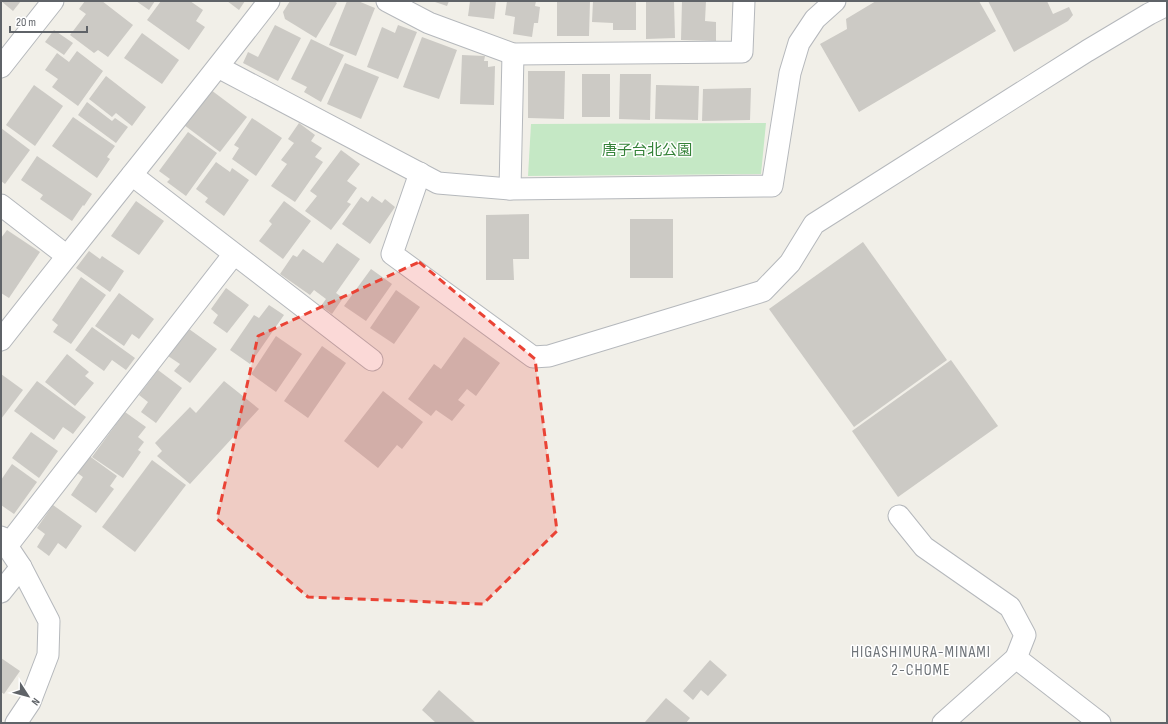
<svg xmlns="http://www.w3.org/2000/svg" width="1168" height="724" font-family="'Sofia Sans Condensed','Noto Sans JP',sans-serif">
<rect width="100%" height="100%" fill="#f1efe8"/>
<!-- green -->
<path fill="#c5e8c5" d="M 766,123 L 761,174 L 528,176 L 531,124 Z"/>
<!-- building -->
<g fill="#cccac5">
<path d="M 1,1 L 21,1 L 13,11 Z"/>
<path d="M 85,1 L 102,1 L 133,25 L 108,57 L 98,50 L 94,53 L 70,35 L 86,14 L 79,9 Z"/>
<path d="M 136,1 L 155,1 L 149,10 Z"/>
<path d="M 161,1 L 190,1 L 203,10 L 196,21 L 205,27 L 189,50 L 147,20 Z"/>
<path d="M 227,1 L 245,1 L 239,10 Z"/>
<path d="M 290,1 L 334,1 L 337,3 L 316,38 L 285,19 L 283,12 Z"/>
<path d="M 347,1 L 358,1 L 375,8 L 356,56 L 329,45 Z"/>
<path d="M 432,1 L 449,1 L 447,6 Z"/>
<path d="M 470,1 L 496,1 L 494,19 L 468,16 Z"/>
<path d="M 507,1 L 536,1 L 535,6 L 540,7 L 538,23 L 534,23 L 532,37 L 513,34 L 515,17 L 505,15 Z"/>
<path d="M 557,1 L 590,1 L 589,36 L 557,36 Z"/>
<path d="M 593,1 L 636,1 L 636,30 L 613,30 L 613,23 L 592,22 Z"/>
<path d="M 646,1 L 674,1 L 675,38 L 646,39 Z"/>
<path d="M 682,1 L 706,1 L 705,21 L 716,22 L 716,41 L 681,40 Z"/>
<path d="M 876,1 L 979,1 L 996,31 L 859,112 L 820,44 L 847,29 L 846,19 Z"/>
<path d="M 988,1 L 1047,1 L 1053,14 L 1069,7 L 1073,15 L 1068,21 L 1014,52 Z"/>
<path d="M 275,25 L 301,38 L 278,81 L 243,63 L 248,52 L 258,57 Z"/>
<path d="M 398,25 L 417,32 L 398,79 L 367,67 L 382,27 L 395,33 Z"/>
<path d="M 54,30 L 73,43 L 64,55 L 45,42 Z"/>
<path d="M 142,33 L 179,60 L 162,84 L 124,58 Z"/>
<path d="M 422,37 L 457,50 L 439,99 L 403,87 Z"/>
<path d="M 311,39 L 344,55 L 321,102 L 304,92 L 307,87 L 291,79 Z"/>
<path d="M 77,51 L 103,71 L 78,106 L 52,87 L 58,79 L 45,70 L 57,53 L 69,62 Z"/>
<path d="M 462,55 L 485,56 L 484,61 L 488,61 L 488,67 L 495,66 L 494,105 L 460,104 Z"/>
<path d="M 345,63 L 379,77 L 361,119 L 327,104 Z"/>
<path d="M 528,71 L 565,71 L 564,119 L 528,118 Z"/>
<rect x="582" y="74" width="28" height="43"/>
<path d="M 620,74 L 651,74 L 650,120 L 619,119 Z"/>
<path d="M 106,76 L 146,107 L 132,126 L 116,113 L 112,117 L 89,99 Z"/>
<path d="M 34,85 L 63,106 L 35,146 L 6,125 Z"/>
<path d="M 656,85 L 699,86 L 698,120 L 655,119 Z"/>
<path d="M 751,88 L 750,120 L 702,121 L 703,89 Z"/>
<path d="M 211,90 L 247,117 L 220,152 L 184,125 Z"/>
<path d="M 87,102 L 112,121 L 115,118 L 128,127 L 116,143 L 78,115 Z"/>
<path d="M 73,117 L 115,146 L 107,157 L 110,159 L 97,178 L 52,146 Z"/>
<path d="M 252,118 L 282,138 L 256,176 L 232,159 L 239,148 L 234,145 Z"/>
<path d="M 299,123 L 315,135 L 311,141 L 322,148 L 315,157 L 323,162 L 295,202 L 271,186 L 287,164 L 281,160 L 294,143 L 288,139 Z"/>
<path d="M 1,128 L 30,150 L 5,184 L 1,181 Z"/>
<path d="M 188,132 L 217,153 L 186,196 L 167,182 L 170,179 L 159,171 Z"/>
<path d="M 341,150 L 360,164 L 347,181 L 357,188 L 347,202 L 351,204 L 331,230 L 305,211 L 317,196 L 310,191 Z"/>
<path d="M 37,156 L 92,194 L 84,206 L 83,205 L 72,221 L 40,199 L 43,195 L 21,180 Z"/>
<path d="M 216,162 L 230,172 L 232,168 L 249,180 L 224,216 L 205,202 L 208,198 L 196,189 Z"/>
<path d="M 372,196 L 382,203 L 385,199 L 395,207 L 370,244 L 342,224 L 361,197 L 368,202 Z"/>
<path d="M 136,201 L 164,221 L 139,255 L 111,236 Z"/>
<path d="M 284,201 L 311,221 L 283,259 L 259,241 L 272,224 L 269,221 Z"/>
<path d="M 529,214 L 529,259 L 513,259 L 514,280 L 486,280 L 486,215 Z"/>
<rect x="630" y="219" width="43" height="59"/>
<path d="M 7,230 L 40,252 L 9,298 L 1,293 L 1,238 Z"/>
<path d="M 863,242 L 947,360 L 854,427 L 769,309 Z"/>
<path d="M 337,243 L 360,259 L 336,293 L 343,298 L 332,314 L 321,306 L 326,299 L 314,290 L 310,295 L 280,274 L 293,255 L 297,257 L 303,249 L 323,263 Z"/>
<path d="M 89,251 L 100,259 L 102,256 L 124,271 L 110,292 L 76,268 Z"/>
<path d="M 371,269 L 392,284 L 366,321 L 344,306 Z"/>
<path d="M 81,277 L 106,295 L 71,344 L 53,332 L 58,325 L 52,320 Z"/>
<path d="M 226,288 L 249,305 L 227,333 L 213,323 L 218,315 L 211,309 Z"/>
<path d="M 396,290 L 420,307 L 394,344 L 370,328 Z"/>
<path d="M 119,293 L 154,319 L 139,339 L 132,334 L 124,346 L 95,326 Z"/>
<path d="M 269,305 L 284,315 L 250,364 L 230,350 L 254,315 L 259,318 Z"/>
<path d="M 92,327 L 135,358 L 126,370 L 112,360 L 104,371 L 75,350 Z"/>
<path d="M 189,329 L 217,349 L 190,383 L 174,371 L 180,364 L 168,356 Z"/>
<path d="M 276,336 L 302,354 L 276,392 L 251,374 Z"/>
<path d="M 464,337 L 500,363 L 476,396 L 467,389 L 458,400 L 465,405 L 452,421 L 436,410 L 431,416 L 408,399 L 434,364 L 441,369 Z"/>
<path d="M 322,346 L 346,363 L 308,418 L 284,401 Z"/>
<path d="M 67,354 L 89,372 L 85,376 L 94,383 L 75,406 L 45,382 Z"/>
<path d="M 951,360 L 998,426 L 898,497 L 852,431 Z"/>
<path d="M 158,370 L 182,388 L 156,423 L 141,412 L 148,402 L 139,395 Z"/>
<path d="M 1,374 L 23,390 L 1,419 Z"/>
<path d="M 37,381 L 86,417 L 73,434 L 63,427 L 54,440 L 14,411 Z"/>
<path d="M 224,381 L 259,409 L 190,484 L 157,456 L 162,451 L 155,443 L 190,407 L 196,413 Z"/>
<path d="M 383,391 L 423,422 L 402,449 L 397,445 L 378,468 L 344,441 Z"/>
<path d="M 125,412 L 146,427 L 138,437 L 144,442 L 138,450 L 141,452 L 123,478 L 92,457 Z"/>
<path d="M 31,432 L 58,451 L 39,478 L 12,458 Z"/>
<path d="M 88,455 L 117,476 L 110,486 L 114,489 L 96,513 L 71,495 L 83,477 L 76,472 Z"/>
<path d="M 152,460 L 186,485 L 135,552 L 102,527 Z"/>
<path d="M 12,464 L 37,482 L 14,514 L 1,505 L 1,480 Z"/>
<path d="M 53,505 L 82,526 L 66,549 L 58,543 L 49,556 L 37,547 L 45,534 L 37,528 Z"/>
<path d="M 1,658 L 20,671 L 4,694 L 1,692 Z"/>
<path d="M 710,660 L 727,675 L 708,696 L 701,690 L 693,700 L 683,691 Z"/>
<path d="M 439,690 L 476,723 L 436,723 L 422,710 Z"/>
<path d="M 666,698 L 690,718 L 686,723 L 646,723 L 645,722 Z"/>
</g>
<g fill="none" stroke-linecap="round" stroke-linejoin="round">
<defs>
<g id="street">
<path d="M 387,1 L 429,23 L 513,54 L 742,52 L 744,1"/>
<path d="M 1,67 L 53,1"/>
<path d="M 218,67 L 438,183 L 510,189 L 772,186 L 790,73 L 799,43 L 815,19 L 835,1"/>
<path d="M 420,173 L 392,254 L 533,357 L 549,356 L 763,291 L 790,263 L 814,224 L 1087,51 L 1149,14 L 1167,5"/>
<path d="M 132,175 L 372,360"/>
<path d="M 510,189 L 513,54"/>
<path d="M 1,205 L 67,256"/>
<path d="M 1,340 C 90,226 181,115 269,1"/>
<path d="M 899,516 L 924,547 L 1010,607 L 1025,635 L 1016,658"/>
<path d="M 1,537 L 21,567 L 49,621 L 48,655 L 30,702 L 16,723"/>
<path d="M 7,546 L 234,254"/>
<path d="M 1,592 L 21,567"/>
<path d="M 943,723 L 1016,658 L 1100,723"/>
</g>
</defs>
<!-- street casing -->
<use href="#street" stroke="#b5b8bc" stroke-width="23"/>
<!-- street -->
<use href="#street" stroke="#fff" stroke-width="21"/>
</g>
<!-- marked area -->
<path fill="#ea4335" fill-opacity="0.2" stroke="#ea4335" stroke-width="3" stroke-dasharray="8 5" stroke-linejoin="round" d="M 419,262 L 535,359 L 557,531 L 483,604 L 308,597 L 217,519 L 258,336 Z"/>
<g text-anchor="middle" stroke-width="3" stroke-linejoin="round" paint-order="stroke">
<!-- park labels -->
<g font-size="15" fill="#348238" stroke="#fff">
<text x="647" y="155">唐子台北公園</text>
</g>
<!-- neighbourhood labels -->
<g font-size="16" letter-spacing="1" fill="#70757a" stroke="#fff">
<text x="921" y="657">HIGASHIMURA-MINAMI<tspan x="921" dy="18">2-CHOME</tspan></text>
</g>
</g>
<!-- border -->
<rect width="1168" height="724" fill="none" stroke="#5f6368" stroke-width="4"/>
<!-- north arrow -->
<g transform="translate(28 696) rotate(126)" stroke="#ffffff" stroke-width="3" paint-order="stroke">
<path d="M0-3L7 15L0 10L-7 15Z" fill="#5f6368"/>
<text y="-6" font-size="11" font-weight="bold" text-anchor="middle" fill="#5f6368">N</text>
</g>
<!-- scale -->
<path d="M10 26v6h77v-6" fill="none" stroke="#5f6368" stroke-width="2"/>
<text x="16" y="26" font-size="12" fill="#5f6368" stroke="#ffffff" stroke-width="3" paint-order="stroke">20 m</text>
</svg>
